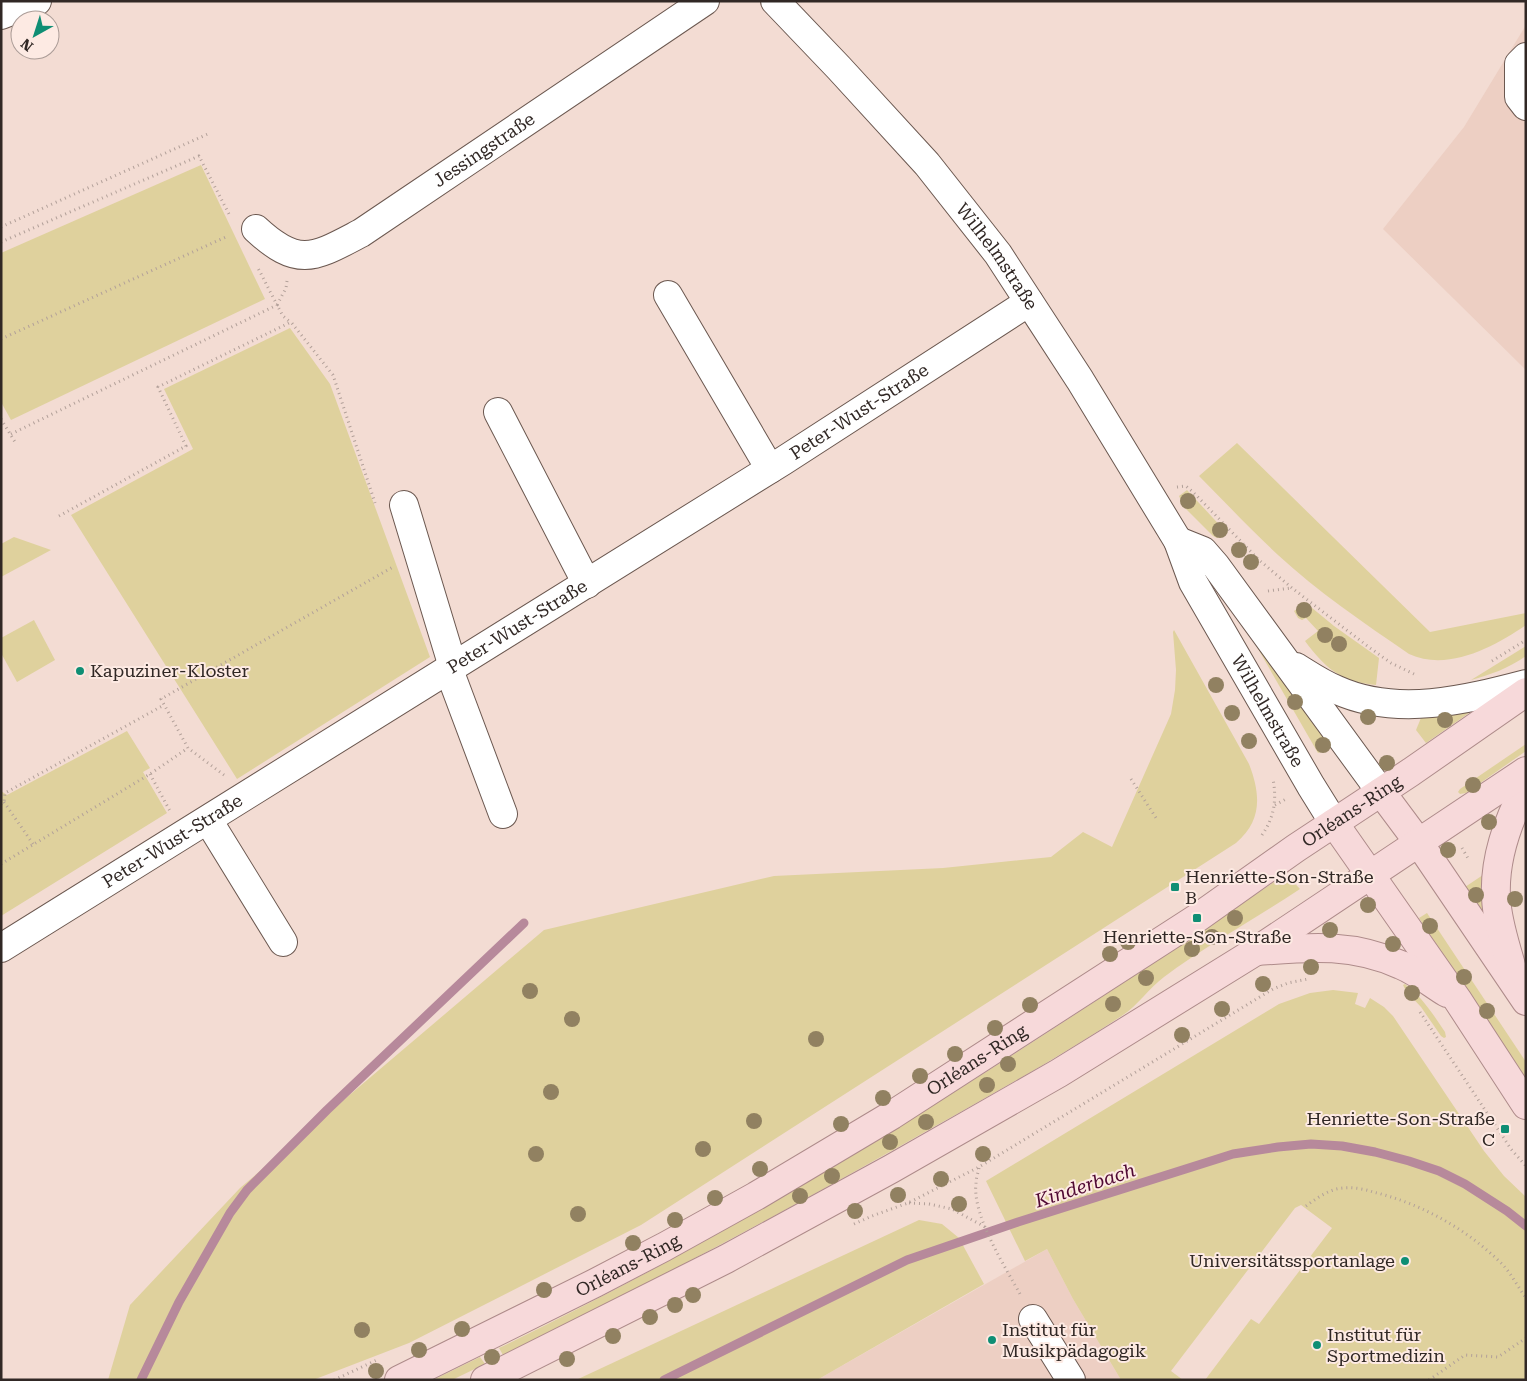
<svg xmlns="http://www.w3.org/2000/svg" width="1527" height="1381" font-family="'Roboto Serif',serif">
<rect width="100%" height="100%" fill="#f3dcd3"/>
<!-- built -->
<g fill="#edcfc3">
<path d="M 1526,25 L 1526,370 L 1383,229 L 1464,127 Z"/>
<path d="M 1047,1249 L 1073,1299 L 1121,1380 L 817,1380 Z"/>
</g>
<!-- green -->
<g fill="#dfd19d">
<path d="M 201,165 L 265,299 L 11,420 L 1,402 L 1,253 Z"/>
<path d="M 290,328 L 330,384 L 430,657 L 237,779 L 71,515 L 193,449 L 164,389 Z"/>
<path d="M 1237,443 L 1430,632 L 1526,613 L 1526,625 C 1494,647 1448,672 1409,654 C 1364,623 1318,592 1278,555 C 1250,529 1225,502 1199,476 Z"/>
<path d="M 1187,490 L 1226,532 L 1217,538 L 1213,536 L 1184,507 L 1179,496 Z"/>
<path d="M 14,537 L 51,550 L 1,577 L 1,544 Z"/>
<path d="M 1200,562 L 1332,748 L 1318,753 L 1242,621 L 1224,598 L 1202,576 Z"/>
<path d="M 1306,603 L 1334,626 L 1379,658 L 1376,685 C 1341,682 1325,668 1305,641 L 1318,631 L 1306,618 L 1302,620 L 1298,618 L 1294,611 Z"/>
<path d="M 34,620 L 55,660 L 17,682 L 1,653 L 1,638 Z"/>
<path d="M 1174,630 L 1249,764 C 1261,795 1262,821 1236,843 L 641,1225 L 409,1343 L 313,1380 L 108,1380 L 130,1305 L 240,1188 L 544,930 L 774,876 L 943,868 L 1051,857 L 1083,832 L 1112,847 L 1171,714 L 1175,690 L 1176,670 L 1173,632 Z"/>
<path d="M 1526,646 L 1526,656 C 1509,668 1490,675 1471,680 Z"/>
<path d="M 1467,708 L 1469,713 L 1426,743 L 1416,730 L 1423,713 Z"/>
<path d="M 127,731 L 150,768 L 143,772 L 167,813 L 1,916 L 1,791 L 7,795 Z"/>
<path d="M 1526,744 L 1526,751 L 1466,793 L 1460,794 L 1458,792 L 1460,789 Z"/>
<path d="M 1286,874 L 1300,889 C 1255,919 1207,945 1164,977 C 1149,988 1138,1005 1123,1015 C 1052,1062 976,1103 902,1145 C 771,1219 638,1290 503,1355 L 499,1348 C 776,1215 1032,1045 1286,874 Z"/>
<path d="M 1483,875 L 1488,912 L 1479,915 L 1462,889 Z"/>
<path d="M 1427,913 L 1526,1062 L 1526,1080 L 1419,918 Z"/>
<path d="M 1405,984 C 1422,997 1433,1014 1445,1032 L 1446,1037 L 1444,1038 L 1441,1036 L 1421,1007 L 1406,991 L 1403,985 Z"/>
<path d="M 1333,990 L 1358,993 L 1355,1004 L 1365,1008 L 1370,998 L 1384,1007 L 1393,1016 L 1484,1151 L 1504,1176 L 1526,1197 L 1526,1380 L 1205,1380 L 1251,1319 L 1259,1324 L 1332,1228 L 1301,1205 L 1295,1208 L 1171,1371 L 1183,1380 L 1121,1380 L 1073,1299 L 1047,1249 L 1025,1261 L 986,1181 L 1279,1004 L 1310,993 Z"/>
<path d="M 919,1220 L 942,1224 L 959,1238 L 984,1284 L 817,1380 L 576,1380 Z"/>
<path d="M 480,1357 L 485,1364 L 452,1380 L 433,1380 Z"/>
</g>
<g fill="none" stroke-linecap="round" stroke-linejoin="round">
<!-- stream -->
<g stroke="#b7899b" stroke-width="9">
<path d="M 141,1380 L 179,1302 L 230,1213 L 247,1190 L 327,1110 L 524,923"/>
<path d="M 664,1380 L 907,1260 L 1018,1222 L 1233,1154 L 1278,1147 L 1311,1144 L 1342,1146 L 1375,1152 L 1409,1161 L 1439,1171 L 1465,1184 L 1507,1211 L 1526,1226"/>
</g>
<defs>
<g id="minor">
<path id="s1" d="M 775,1 L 839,68 L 927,164 L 998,254 L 1080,380 L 1178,541 L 1193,582 L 1311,786 L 1334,823"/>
<path d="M 1,15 L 37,1"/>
<path d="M 1526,57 L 1519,64 L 1519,97 L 1526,106"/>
<path id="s2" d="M 256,229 C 299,269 315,257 361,233 L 705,1"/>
<path d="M 668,295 L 770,469"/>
<path d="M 498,412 L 587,584"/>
<path d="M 404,505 L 453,667"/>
<path d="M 1178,541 L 1203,551 L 1216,566 L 1381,792"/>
<path d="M 1296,667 C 1309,675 1322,684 1337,690 C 1397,717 1465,700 1526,684"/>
<path d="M 449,670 L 503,814"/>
<path d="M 208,820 L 283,942"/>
<path id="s3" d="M 1,948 L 783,461 L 1029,302"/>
<path d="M 1033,1319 L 1071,1380"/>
</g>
<g id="major">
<path d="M 1381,792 L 1419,843 L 1526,1001"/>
<path d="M 1334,823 L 1457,999 L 1526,1105"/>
<path d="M 1258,951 C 1310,947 1352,943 1401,965 C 1418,972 1432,984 1447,993"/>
<path d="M 1512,969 C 1506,946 1497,922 1496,897 C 1494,858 1508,820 1526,786"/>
<path id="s4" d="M 399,1380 L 595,1283 L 664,1247 L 756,1196 L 892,1115 L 1197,918 L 1296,848 L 1411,772 L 1526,692"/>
<path d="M 485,1380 L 726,1259 L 891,1169 L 1059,1073 L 1256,951 L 1526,771"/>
</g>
</defs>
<!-- minor casing -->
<use href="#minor" stroke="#6b5850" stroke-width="30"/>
<!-- major casing -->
<use href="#major" stroke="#ae8b8a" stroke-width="30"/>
<!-- path -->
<g stroke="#b2a099" stroke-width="3" stroke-dasharray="1 4" stroke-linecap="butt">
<path d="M 1,227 L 210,133"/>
<path d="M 1,242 L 199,156 L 230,216"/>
<path d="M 287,281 L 286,288 L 277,305 L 283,316 L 290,322"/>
<path d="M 1,339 L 228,236"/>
<path d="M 1,419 L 15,442"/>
<path d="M 11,434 L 277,305 L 258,268"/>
<path d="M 1177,487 L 1186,486 L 1193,492 L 1259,560 L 1292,588 L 1370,648 L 1391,663 L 1414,674"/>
<path d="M 59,516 L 186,446 L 158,387 L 291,322 L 333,375 L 375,503"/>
<path d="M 1268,591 L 1291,588"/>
<path d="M 1492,661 L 1526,640"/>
<path d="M 150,774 L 170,811"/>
<path d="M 224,775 L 188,748 L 161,699 L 393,567"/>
<path d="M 1131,779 L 1158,821"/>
<path d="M 4,802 L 33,844"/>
<path d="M 1,804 L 4,802 L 5,793 L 164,705"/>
<path d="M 1275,805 L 1286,799"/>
<path d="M 1262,835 C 1274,818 1277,800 1273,779"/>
<path d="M 1462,848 L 1469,860"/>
<path d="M 1,864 L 150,774 L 188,748"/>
<path d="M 1420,1012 L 1511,1149 L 1526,1166"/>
<path d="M 979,1168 C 978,1173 976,1178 976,1183 C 972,1216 1005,1266 1021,1296"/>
<path d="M 909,1203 L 929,1204 L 952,1209 L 985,1227"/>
<path d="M 1306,1206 C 1317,1198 1329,1189 1343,1188 C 1353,1187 1364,1189 1373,1192 C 1420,1203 1467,1229 1502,1264 C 1511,1273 1518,1287 1526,1298"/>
<path d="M 854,1224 L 872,1216 L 908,1203 L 979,1167 L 1273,989 L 1288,983 L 1308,979"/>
<path d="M 334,1380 L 379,1359"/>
<path d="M 1429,1380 L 1465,1355 L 1498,1357 L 1526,1338"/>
</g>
<!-- minor -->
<use href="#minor" stroke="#fff" stroke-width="28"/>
<!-- major -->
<use href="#major" stroke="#f7d9da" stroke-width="28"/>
</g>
<!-- trees -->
<g fill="#918161">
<circle cx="1188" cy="501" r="8"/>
<circle cx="1220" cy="530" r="8"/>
<circle cx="1239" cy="550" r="8"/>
<circle cx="1251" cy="562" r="8"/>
<circle cx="1304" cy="610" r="8"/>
<circle cx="1325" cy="635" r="8"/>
<circle cx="1339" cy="644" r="8"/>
<circle cx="1216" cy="685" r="8"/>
<circle cx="1295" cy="702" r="8"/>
<circle cx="1232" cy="713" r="8"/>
<circle cx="1368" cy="717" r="8"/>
<circle cx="1445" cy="720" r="8"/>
<circle cx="1249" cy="741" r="8"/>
<circle cx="1323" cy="745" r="8"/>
<circle cx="1387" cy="763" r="8"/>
<circle cx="1473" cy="785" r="8"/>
<circle cx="1489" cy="822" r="8"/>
<circle cx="1448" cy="850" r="8"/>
<circle cx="1476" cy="895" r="8"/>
<circle cx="1515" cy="899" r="8"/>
<circle cx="1368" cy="905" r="8"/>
<circle cx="1235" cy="918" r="8"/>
<circle cx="1430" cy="926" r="8"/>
<circle cx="1330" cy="930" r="8"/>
<circle cx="1212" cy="937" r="8"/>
<circle cx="1128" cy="942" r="8"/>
<circle cx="1393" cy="944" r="8"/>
<circle cx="1192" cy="949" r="8"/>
<circle cx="1110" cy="954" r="8"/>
<circle cx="1311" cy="967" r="8"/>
<circle cx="1464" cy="977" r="8"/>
<circle cx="1146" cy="978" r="8"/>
<circle cx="1263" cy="984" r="8"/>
<circle cx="530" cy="991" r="8"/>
<circle cx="1412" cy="993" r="8"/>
<circle cx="1113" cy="1004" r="8"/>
<circle cx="1030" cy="1005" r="8"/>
<circle cx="1222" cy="1009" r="8"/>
<circle cx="1487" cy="1011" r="8"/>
<circle cx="572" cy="1019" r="8"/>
<circle cx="995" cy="1028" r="8"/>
<circle cx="1182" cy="1035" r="8"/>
<circle cx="816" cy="1039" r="8"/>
<circle cx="955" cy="1054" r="8"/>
<circle cx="1008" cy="1064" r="8"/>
<circle cx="920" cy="1076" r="8"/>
<circle cx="987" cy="1085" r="8"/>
<circle cx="551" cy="1092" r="8"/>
<circle cx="883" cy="1098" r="8"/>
<circle cx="754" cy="1121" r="8"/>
<circle cx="926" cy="1122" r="8"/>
<circle cx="841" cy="1124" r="8"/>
<circle cx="890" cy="1142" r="8"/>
<circle cx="703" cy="1149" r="8"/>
<circle cx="536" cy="1154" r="8"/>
<circle cx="983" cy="1154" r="8"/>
<circle cx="760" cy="1169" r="8"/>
<circle cx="832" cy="1176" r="8"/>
<circle cx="941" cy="1179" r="8"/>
<circle cx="898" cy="1195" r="8"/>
<circle cx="800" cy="1196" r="8"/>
<circle cx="715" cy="1198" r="8"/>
<circle cx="959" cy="1204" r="8"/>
<circle cx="855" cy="1211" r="8"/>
<circle cx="578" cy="1214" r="8"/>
<circle cx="675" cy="1220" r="8"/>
<circle cx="633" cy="1243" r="8"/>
<circle cx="544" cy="1290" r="8"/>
<circle cx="693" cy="1295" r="8"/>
<circle cx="675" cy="1305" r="8"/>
<circle cx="650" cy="1317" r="8"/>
<circle cx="462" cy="1329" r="8"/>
<circle cx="362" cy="1330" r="8"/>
<circle cx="613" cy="1336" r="8"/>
<circle cx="419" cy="1350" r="8"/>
<circle cx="492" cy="1357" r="8"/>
<circle cx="567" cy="1359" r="8"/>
<circle cx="376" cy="1371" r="8"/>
</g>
<!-- markers -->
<g fill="#0f8e74" stroke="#fdeae3" stroke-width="2">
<circle cx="80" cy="671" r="5"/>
<rect x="1170" y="882" width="10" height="10" rx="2.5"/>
<rect x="1192" y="913" width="10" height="10" rx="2.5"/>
<rect x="1500" y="1124" width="10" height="10" rx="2.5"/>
<circle cx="1405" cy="1261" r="5"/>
<circle cx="992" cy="1340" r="5"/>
<circle cx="1317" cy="1345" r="5"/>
</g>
<g text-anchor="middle" stroke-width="4" stroke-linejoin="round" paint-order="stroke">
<!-- street labels -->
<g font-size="18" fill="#312825" stroke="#fdeae3">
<text dy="6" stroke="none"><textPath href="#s2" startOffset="266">Jessingstraße</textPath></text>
<text dy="6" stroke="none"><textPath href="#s1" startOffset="339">Wilhelmstraße</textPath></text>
<text dy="6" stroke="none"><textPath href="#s3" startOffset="1012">Peter-Wust-Straße</textPath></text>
<text dy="6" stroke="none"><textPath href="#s3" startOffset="608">Peter-Wust-Straße</textPath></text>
<text dy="6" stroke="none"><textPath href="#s1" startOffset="869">Wilhelmstraße</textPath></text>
<text dy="6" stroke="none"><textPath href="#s4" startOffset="1111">Orléans-Ring</textPath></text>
<text dy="6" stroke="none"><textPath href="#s3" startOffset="202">Peter-Wust-Straße</textPath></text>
<text dy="6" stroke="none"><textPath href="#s4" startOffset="661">Orléans-Ring</textPath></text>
<text dy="6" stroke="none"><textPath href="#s4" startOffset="256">Orléans-Ring</textPath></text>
</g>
<!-- poi labels -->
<g font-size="18" fill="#312825" stroke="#fdeae3" text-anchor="start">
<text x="90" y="677">Kapuziner-Kloster</text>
<text x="1185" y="883">Henriette-Son-Straße<tspan x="1185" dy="21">B</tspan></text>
<text x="1197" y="943" text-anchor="middle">Henriette-Son-Straße</text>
<text x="1495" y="1125" text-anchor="end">Henriette-Son-Straße<tspan x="1495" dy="21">C</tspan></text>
<text x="1395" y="1267" text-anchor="end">Universitätssportanlage</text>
<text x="1002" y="1336">Institut für<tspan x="1002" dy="21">Musikpädagogik</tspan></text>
<text x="1327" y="1341">Institut für<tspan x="1327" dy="21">Sportmedizin</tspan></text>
</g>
<!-- water labels -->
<g font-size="19" font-style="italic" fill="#500933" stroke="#fdeae3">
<text transform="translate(1085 1185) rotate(-18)" y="7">Kinderbach</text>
</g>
</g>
<!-- border -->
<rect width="1527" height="1381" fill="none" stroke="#312825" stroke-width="5"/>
<!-- north arrow -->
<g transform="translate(35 35) rotate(219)"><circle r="24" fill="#fdeae3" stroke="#ab9c97"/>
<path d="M0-4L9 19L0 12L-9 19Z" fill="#0f8e74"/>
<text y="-8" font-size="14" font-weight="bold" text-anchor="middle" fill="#312825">N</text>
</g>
</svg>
